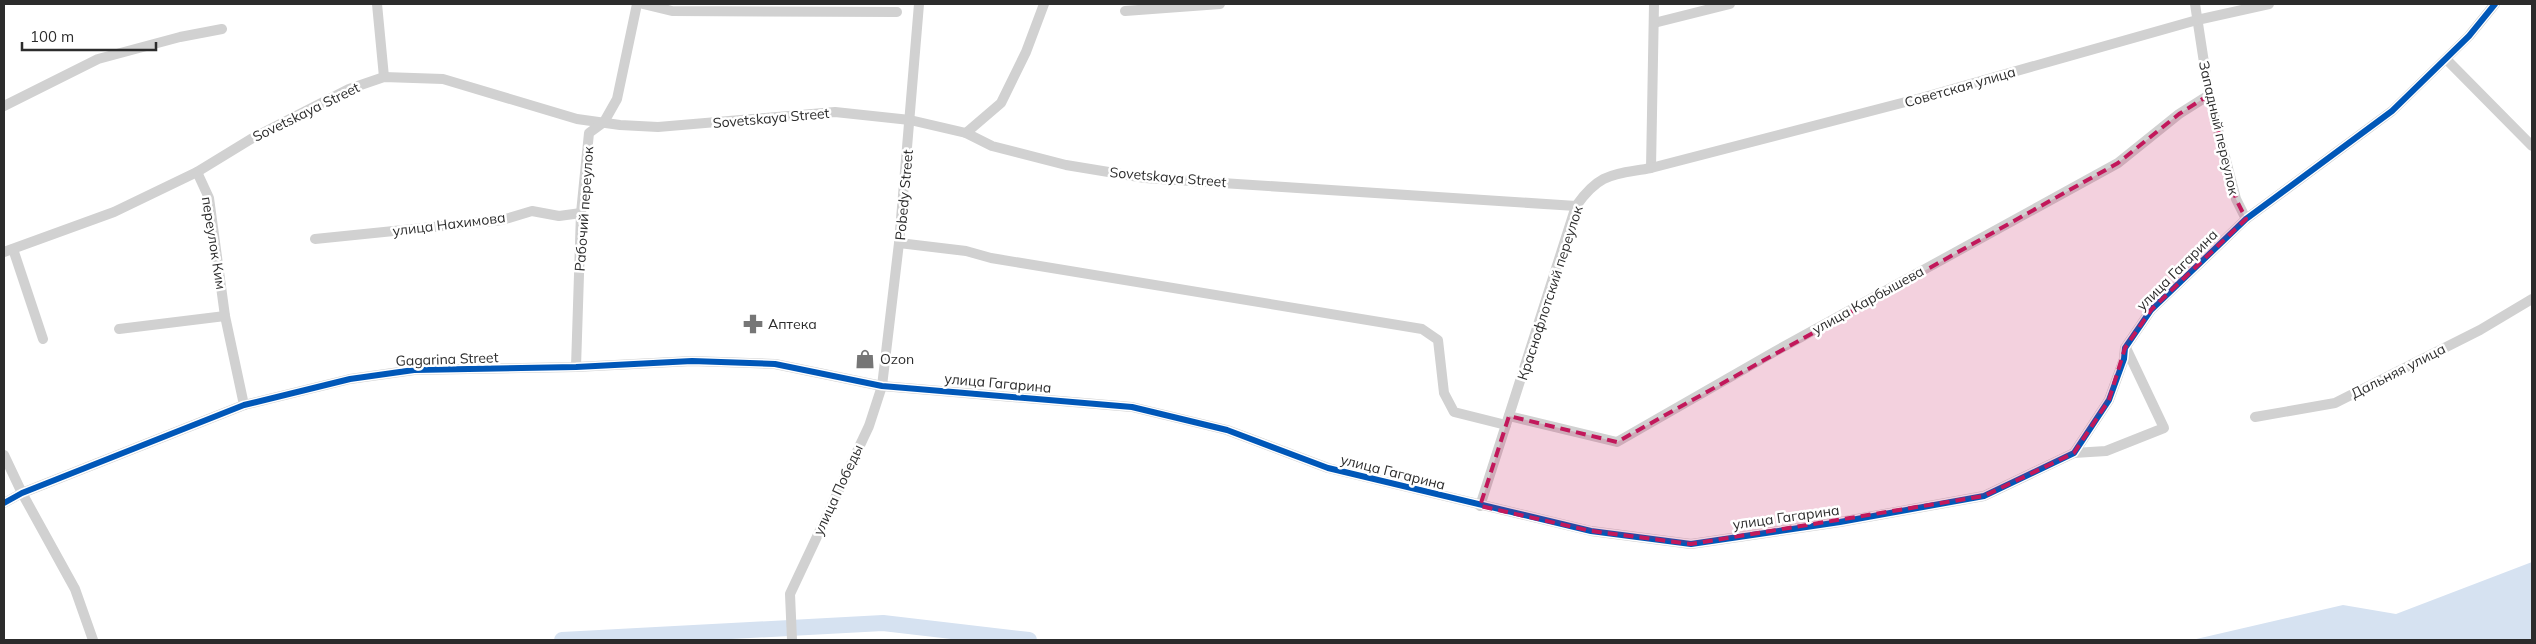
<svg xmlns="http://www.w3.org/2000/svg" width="2536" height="644" font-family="Mulish,sans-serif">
<rect width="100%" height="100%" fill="#fff"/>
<!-- water -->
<path fill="#d6e2f1" d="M 2532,562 L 2532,640 L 2192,640 L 2343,605 L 2396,614 Z"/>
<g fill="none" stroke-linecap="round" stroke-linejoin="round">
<!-- river -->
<path stroke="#d6e2f1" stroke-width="16" d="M 562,640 L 883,623 L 1029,640"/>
<!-- minor -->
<g stroke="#d1d1d1" stroke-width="10">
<path d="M 377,4 L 384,77"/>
<path d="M 643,4 L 672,11 L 897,12"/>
<path d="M 2195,4 L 2209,95 L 2236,199 L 2246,219"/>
<path d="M 1125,11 L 1220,4"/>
<path d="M 1654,23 L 1730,4"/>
<path d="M 2446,59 L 2532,146"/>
<path d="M 4,106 L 98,59 L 180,37 L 222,29"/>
<path d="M 966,133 L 1001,103 L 1026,52 L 1044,4"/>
<path d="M 1651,168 L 1654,4"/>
<path d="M 197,172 L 209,198 L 225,316 L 244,405"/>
<path d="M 315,239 L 502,220 L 532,211 L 559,216 L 581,213"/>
<path d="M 899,243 L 966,251 L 991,258 L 1422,329 L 1438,340 L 1444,393 L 1454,412 L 1506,425"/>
<path d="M 13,249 L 43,339"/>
<path d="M 4,252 L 114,212 L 197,172 L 251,139 L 349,89 L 384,77 L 443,79 L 577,119 L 620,125 L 658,127 L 835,112 L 910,120 L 966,133 L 992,146 L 1066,165 L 1145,178 L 1576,206"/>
<path d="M 119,329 L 225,316"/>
<path d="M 576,367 L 581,213 L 589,133 L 604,122 L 617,99 L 637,4"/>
<path d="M 1509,416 L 1617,442 L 1774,352 L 2118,163 L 2179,114 L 2209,95"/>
<path d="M 2255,417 L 2335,403 L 2480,330 L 2532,299"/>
<path d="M 2074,453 L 2106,451 L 2164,428 L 2126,348"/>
<path d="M 4,455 L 22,493 L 75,589 L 93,640"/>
<path d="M 4,503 L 22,493 L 244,405 L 350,379 L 414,370 L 576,367 L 692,361 L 775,364 L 882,386 L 1132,407 L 1227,430 L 1328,468 L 1591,531 L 1691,544 L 1840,522 L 1984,496 L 2074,453 L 2109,400 L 2124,359 L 2125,348 L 2151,310 L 2246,219 L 2392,111 L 2469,36 L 2495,4"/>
<path d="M 1480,506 L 1576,206 C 1600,172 1613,175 1651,168 L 1921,98 L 2197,20 L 2269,4"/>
<path d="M 792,640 L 790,594 L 869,426 L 882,386 L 899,243 L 919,4"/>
</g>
<defs>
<path id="cycleway" d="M 4,503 L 22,493 L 244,405 L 350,379 L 414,370 L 576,367 L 692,361 L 775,364 L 882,386 L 1132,407 L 1227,430 L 1328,468 L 1591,531 L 1691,544 L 1840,522 L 1984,496 L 2074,453 L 2109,400 L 2124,359 L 2125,348 L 2151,310 L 2246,219 L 2392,111 L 2469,36 L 2495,4"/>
</defs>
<!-- cycleway casing -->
<use href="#cycleway" stroke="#fff" stroke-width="9"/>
<!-- cycleway -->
<use href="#cycleway" stroke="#0057b8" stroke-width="6"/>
</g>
<!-- marked area -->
<path fill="#c2185b" fill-opacity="0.2" stroke="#c2185b" stroke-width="4" stroke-dasharray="10 6" stroke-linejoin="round" d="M 2209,95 L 2236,199 L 2246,219 L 2151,310 L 2125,348 L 2109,400 L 2074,453 L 1984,496 L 1691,544 L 1591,531 L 1480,506 L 1509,416 L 1617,442 L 2118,163 L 2179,114 Z"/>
<!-- icons -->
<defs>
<symbol id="pharmacy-bare" viewBox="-9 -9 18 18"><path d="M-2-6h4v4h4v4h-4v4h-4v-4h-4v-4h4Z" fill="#767676" stroke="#fff" stroke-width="2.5" paint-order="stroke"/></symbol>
<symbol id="shop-bare" viewBox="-9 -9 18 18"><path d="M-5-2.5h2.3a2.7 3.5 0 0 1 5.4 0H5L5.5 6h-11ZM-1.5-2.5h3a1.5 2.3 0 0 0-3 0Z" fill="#767676" stroke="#fff" stroke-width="2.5" paint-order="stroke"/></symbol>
</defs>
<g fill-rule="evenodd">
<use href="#pharmacy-bare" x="739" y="310" width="28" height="28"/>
<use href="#shop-bare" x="851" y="345" width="28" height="28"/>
</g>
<g text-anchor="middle" stroke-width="5" stroke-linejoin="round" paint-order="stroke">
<!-- street labels -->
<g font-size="14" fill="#2c2c2c" stroke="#fff">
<text transform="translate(1960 87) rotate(-16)" y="5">Советская улица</text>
<text transform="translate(306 112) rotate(-26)" y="5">Sovetskaya Street</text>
<text transform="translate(771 118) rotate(-5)" y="5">Sovetskaya Street</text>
<text transform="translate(2219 128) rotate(77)" y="5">Западный переулок</text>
<text transform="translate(1168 177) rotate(5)" y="5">Sovetskaya Street</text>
<text transform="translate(904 195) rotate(-85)" y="5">Pobedy Street</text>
<text transform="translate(584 209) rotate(-86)" y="5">Рабочий переулок</text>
<text transform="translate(449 224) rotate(-7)" y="5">улица Нахимова</text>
<text transform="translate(214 243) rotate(81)" y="5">переулок Ким</text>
<text transform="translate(2177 270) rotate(-45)" y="5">улица Гагарина</text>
<text transform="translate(1550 293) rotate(-72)" y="5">Краснофлотский переулок</text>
<text transform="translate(1868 300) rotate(-29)" y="5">улица Карбышева</text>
<text transform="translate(447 359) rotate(-2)" y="5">Gagarina Street</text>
<text transform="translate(2398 371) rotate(-27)" y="5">Дальняя улица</text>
<text transform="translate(998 383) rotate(5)" y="5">улица Гагарина</text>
<text transform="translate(1393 472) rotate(14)" y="5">улица Гагарина</text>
<text transform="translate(838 490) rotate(-65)" y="5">улица Победы</text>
<text transform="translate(1786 517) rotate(-8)" y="5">улица Гагарина</text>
</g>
<!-- poi labels -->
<g font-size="14" fill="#2c2c2c" stroke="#fff" text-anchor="start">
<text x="768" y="329">Аптека</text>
<text x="880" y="364">Ozon</text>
</g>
</g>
<!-- border -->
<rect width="2536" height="644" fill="none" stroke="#2c2c2c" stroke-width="10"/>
<!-- scale -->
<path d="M22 42v8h134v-8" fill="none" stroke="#2c2c2c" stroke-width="2.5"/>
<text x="30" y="42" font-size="15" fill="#2c2c2c" stroke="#ffffff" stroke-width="4" paint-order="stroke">100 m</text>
</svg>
